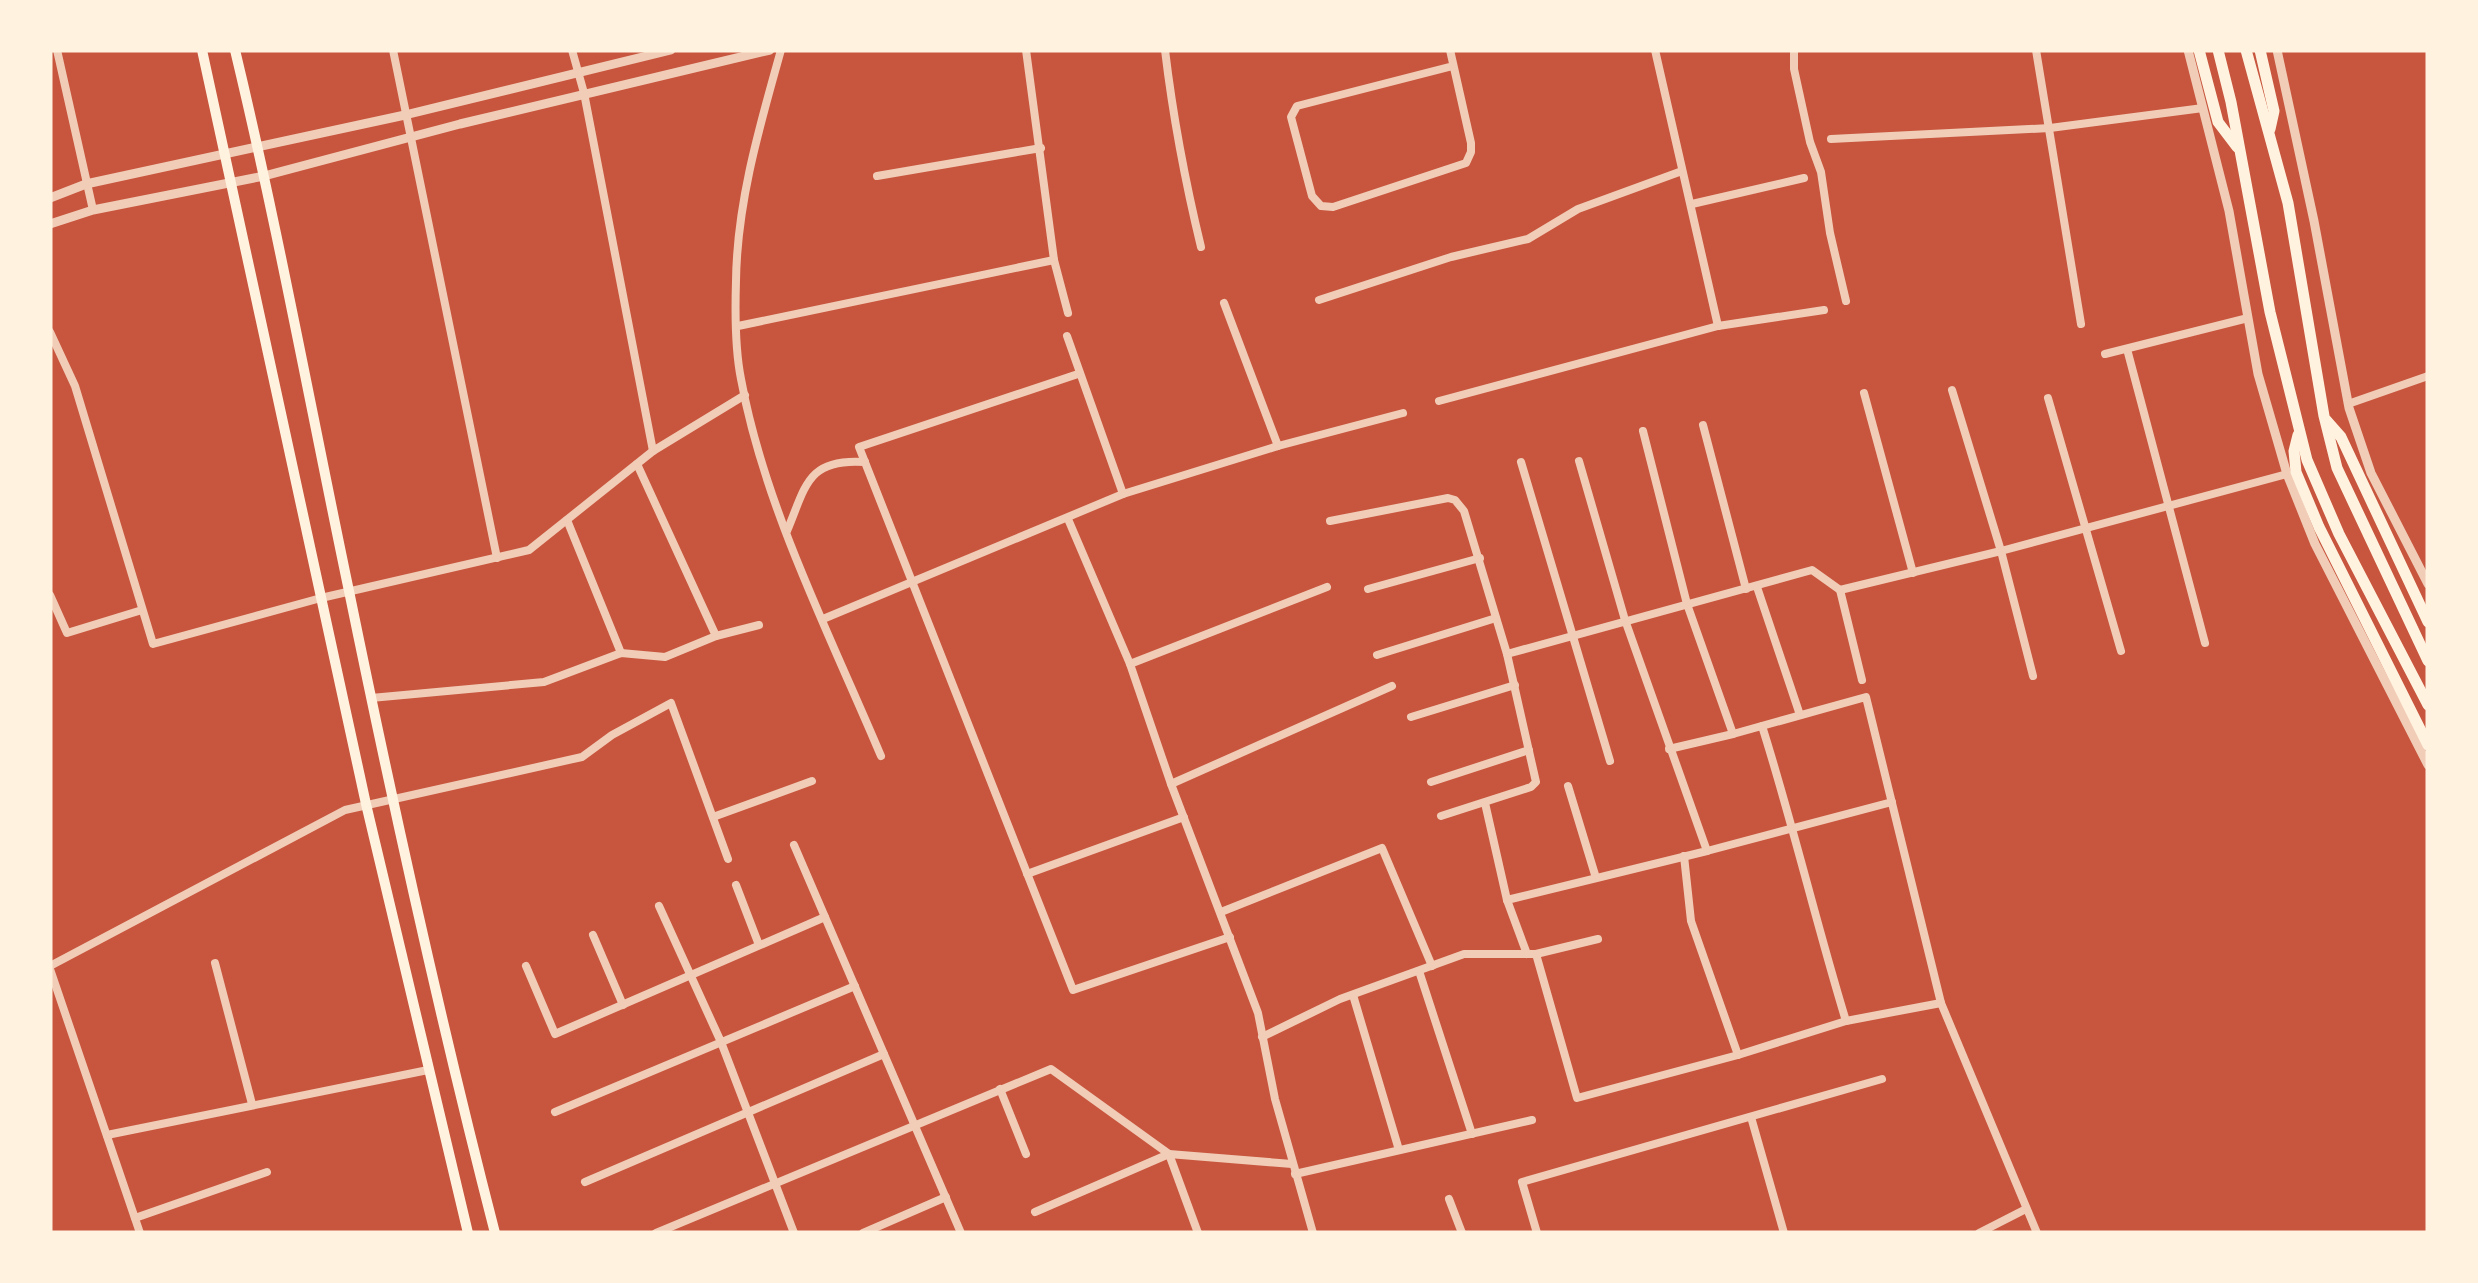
<svg xmlns="http://www.w3.org/2000/svg" width="2478" height="1283" font-family="'Fira Sans',sans-serif">
<rect width="100%" height="100%" fill="#c8553d"/>
<g fill="none" stroke-linecap="round" stroke-linejoin="round">
<!-- minor -->
<g stroke="#f1ccb7" stroke-width="8">
<path d="M 57,50 L 93,210"/>
<path d="M 393,50 L 497,558"/>
<path d="M 572,50 L 584,93 L 653,451"/>
<path d="M 781,50 C 760,125 737,202 736,281 C 735,312 735,349 741,379 C 764,506 831,637 881,756"/>
<path d="M 1026,50 L 1054,260 L 1068,313"/>
<path d="M 1165,50 C 1173,117 1185,181 1201,247"/>
<path d="M 1450,50 L 1471,143 L 1471,152 L 1466,163 L 1333,207 L 1321,206 L 1312,196 L 1291,117 L 1297,106 L 1453,66"/>
<path d="M 1655,50 L 1718,326"/>
<path d="M 1794,50 L 1794,69 L 1810,142 L 1821,172 L 1830,233 L 1846,301"/>
<path d="M 2036,50 L 2081,324"/>
<path d="M 1831,139 L 2050,128 L 2203,108"/>
<path d="M 877,176 L 1041,148"/>
<path d="M 1692,204 L 1804,178"/>
<path d="M 1319,300 L 1451,257 L 1528,239 L 1578,209 L 1682,171"/>
<path d="M 1224,303 L 1278,446"/>
<path d="M 738,326 L 1054,260"/>
<path d="M 50,332 L 75,386 L 153,644 L 321,598 L 529,550 L 653,451 L 745,395"/>
<path d="M 1067,336 L 1123,494"/>
<path d="M 2127,349 L 2205,643"/>
<path d="M 2105,354 L 2248,318"/>
<path d="M 1078,374 L 859,447 L 1073,990 L 1230,937"/>
<path d="M 1952,390 L 2001,551 L 2033,676"/>
<path d="M 1864,393 L 1913,573"/>
<path d="M 2048,398 L 2121,651"/>
<path d="M 1439,401 L 1718,326 L 1824,310"/>
<path d="M 2348,404 L 2428,376"/>
<path d="M 1703,425 L 1746,589"/>
<path d="M 1643,431 L 1687,604 L 1733,734 L 1866,697 L 1941,1003 L 2037,1233"/>
<path d="M 1521,462 L 1610,761"/>
<path d="M 1068,519 L 1130,664 L 1171,784 L 1258,1013 L 1275,1099 L 1313,1233"/>
<path d="M 567,520 L 621,653"/>
<path d="M 1330,521 L 1448,498 L 1455,500 L 1464,511 L 1507,654 L 1536,782 L 1531,787 L 1441,816"/>
<path d="M 787,531 C 806,486 807,458 865,462"/>
<path d="M 1757,587 L 1800,715"/>
<path d="M 1368,589 L 1480,558"/>
<path d="M 1840,590 L 2001,551 L 2287,474"/>
<path d="M 50,595 L 67,633 L 142,610"/>
<path d="M 823,619 L 1123,494 L 1278,446 L 1403,413"/>
<path d="M 716,636 L 759,625"/>
<path d="M 1507,654 L 1812,570 L 1840,590 L 1862,680"/>
<path d="M 1377,655 L 1496,618"/>
<path d="M 1130,664 L 1327,587"/>
<path d="M 371,698 L 544,682 L 621,653 L 665,657 L 716,636 L 637,464"/>
<path d="M 1411,717 L 1515,685"/>
<path d="M 1762,726 C 1793,824 1816,923 1846,1021"/>
<path d="M 1669,749 L 1733,734"/>
<path d="M 1431,782 L 1529,750"/>
<path d="M 1171,784 L 1392,686"/>
<path d="M 1568,786 L 1596,878"/>
<path d="M 1485,803 L 1507,900"/>
<path d="M 713,817 L 812,781"/>
<path d="M 794,845 L 961,1233"/>
<path d="M 1707,851 L 1892,802"/>
<path d="M 1684,856 L 1691,921 L 1738,1055"/>
<path d="M 1027,874 L 1184,817"/>
<path d="M 736,885 L 759,945"/>
<path d="M 659,906 L 721,1042 L 794,1233"/>
<path d="M 1221,912 L 1382,848 L 1432,966"/>
<path d="M 593,935 L 623,1005"/>
<path d="M 1527,954 L 1507,900 L 1707,851 L 1625,620 L 1579,461"/>
<path d="M 1536,954 L 1577,1098 L 1738,1055 L 1846,1021 L 1941,1003"/>
<path d="M 215,963 L 252,1104"/>
<path d="M 50,966 L 345,810 L 582,757 L 612,735 L 671,703 L 728,859"/>
<path d="M 526,966 L 555,1034 L 825,917"/>
<path d="M 50,969 L 140,1233"/>
<path d="M 1419,971 L 1472,1134"/>
<path d="M 1353,995 L 1399,1150"/>
<path d="M 1262,1037 L 1340,999 L 1464,954 L 1536,954 L 1598,939"/>
<path d="M 1000,1089 L 1026,1154"/>
<path d="M 555,1112 L 855,986"/>
<path d="M 1751,1117 L 1784,1233"/>
<path d="M 107,1135 L 428,1070"/>
<path d="M 1295,1174 L 1532,1120"/>
<path d="M 585,1182 L 884,1054"/>
<path d="M 1449,1199 L 1462,1233"/>
<path d="M 1035,1212 L 1169,1154 L 1292,1164"/>
<path d="M 135,1218 L 267,1172"/>
<path d="M 656,1233 L 1051,1069 L 1169,1154 L 1198,1233"/>
<path d="M 863,1233 L 946,1197"/>
<path d="M 1537,1233 L 1522,1182 L 1882,1079"/>
<path d="M 1979,1233 L 2026,1209"/>
</g>
<!-- tertiary -->
<g stroke="#f1ccb7" stroke-width="9">
<path d="M 2188,50 L 2229,211 L 2258,374 L 2287,474 L 2315,544 L 2428,765"/>
<path d="M 2277,50 L 2314,221 L 2349,408 L 2371,473 L 2428,584"/>
<path d="M 50,198 L 86,184 L 405,115 L 671,50"/>
<path d="M 50,224 L 93,210 L 264,176 L 460,124 L 770,50"/>
</g>
<!-- secondary -->
<g stroke="#fff3e0" stroke-width="10">
<path d="M 202,50 L 366,804 L 468,1233"/>
<path d="M 235,50 C 278,229 311,410 349,591 C 393,806 440,1020 495,1233"/>
</g>
<!-- primary -->
<g stroke="#fff3e0" stroke-width="11">
<path d="M 2199,50 L 2218,122 L 2237,147"/>
<path d="M 2218,50 L 2231,102 L 2270,312 L 2307,460 L 2339,534 L 2428,705"/>
<path d="M 2246,50 L 2288,203 L 2324,416 L 2337,468 L 2428,661"/>
<path d="M 2260,50 L 2274,111 L 2270,129"/>
<path d="M 2326,420 L 2341,437 L 2428,622"/>
<path d="M 2298,435 L 2294,451 L 2296,472 L 2319,527 L 2428,745"/>
</g>
</g>
<!-- border -->
<rect width="2478" height="1283" fill="none" stroke="#fff3e0" stroke-width="105"/>
</svg>
